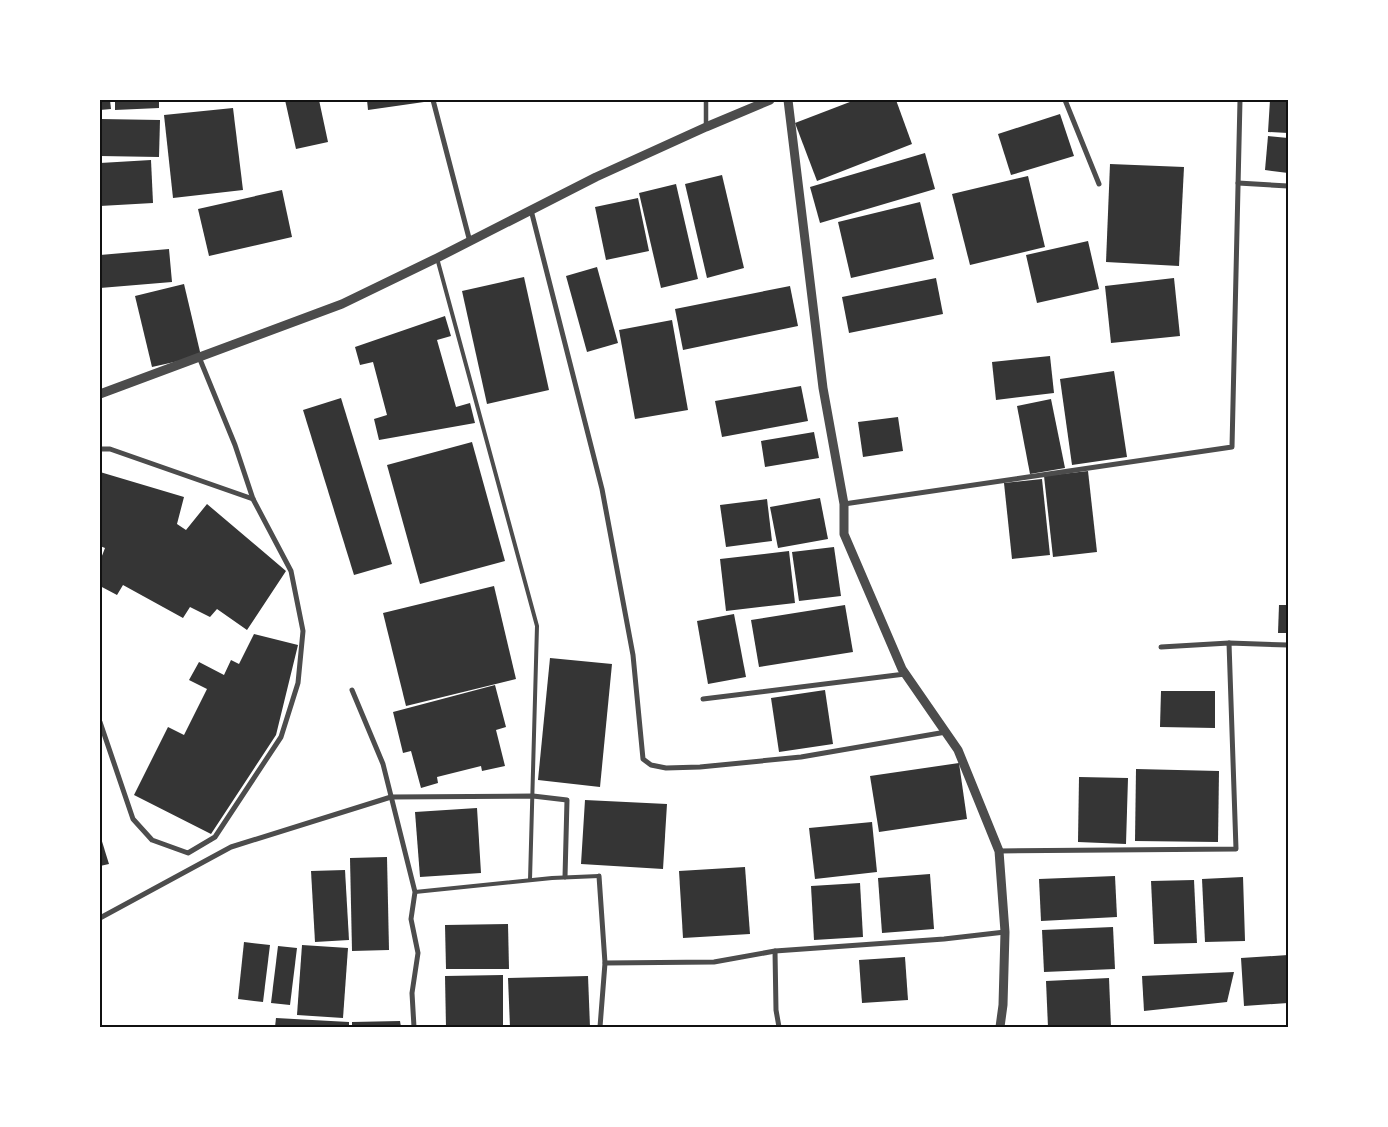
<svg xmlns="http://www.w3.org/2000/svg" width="1388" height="1127" font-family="'Archivo Narrow',sans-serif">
<rect width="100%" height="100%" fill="#fff"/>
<!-- building -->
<g fill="#353535">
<path d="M 100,100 L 110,100 L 111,109 L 100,110 Z"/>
<path d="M 115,100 L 159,100 L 159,108 L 115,110 Z"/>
<path d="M 285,100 L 319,100 L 328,142 L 296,149 Z"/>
<path d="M 367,100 L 424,100 L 424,102 L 368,110 Z"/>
<path d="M 855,100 L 896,100 L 912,144 L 817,181 L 795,123 Z"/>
<path d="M 1270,100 L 1288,100 L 1288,133 L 1268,132 Z"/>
<path d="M 233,108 L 243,190 L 173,198 L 164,115 Z"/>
<path d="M 1060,114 L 1074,156 L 1011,175 L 998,134 Z"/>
<path d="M 100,119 L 160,120 L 159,157 L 100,156 Z"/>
<path d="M 1268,136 L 1288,138 L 1288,173 L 1265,170 Z"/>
<path d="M 925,153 L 935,189 L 820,223 L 810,187 Z"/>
<path d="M 151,160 L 153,203 L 100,206 L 100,163 Z"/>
<path d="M 1110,164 L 1184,167 L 1179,266 L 1106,262 Z"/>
<path d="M 722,175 L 744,268 L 707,278 L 685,184 Z"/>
<path d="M 1028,176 L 1045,247 L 970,265 L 952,194 Z"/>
<path d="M 676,184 L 698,279 L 661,288 L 639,193 Z"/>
<path d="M 282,190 L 292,237 L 209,256 L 198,209 Z"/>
<path d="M 638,198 L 649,251 L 606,260 L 595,207 Z"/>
<path d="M 920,202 L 934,259 L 851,278 L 838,222 Z"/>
<path d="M 1088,241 L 1099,289 L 1037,303 L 1026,255 Z"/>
<path d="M 169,249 L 172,282 L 100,288 L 100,255 Z"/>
<path d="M 597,267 L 618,343 L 587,352 L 566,276 Z"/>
<path d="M 524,277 L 549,390 L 487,404 L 462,291 Z"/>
<path d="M 936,278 L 943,314 L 849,333 L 842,297 Z"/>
<path d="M 1174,278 L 1180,336 L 1111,343 L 1105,286 Z"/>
<path d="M 184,284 L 201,356 L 152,367 L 135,296 Z"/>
<path d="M 790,286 L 798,326 L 683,350 L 675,309 Z"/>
<path d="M 445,316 L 451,336 L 437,340 L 456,407 L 470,403 L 475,423 L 379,440 L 374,419 L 387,415 L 373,362 L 360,365 L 355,347 Z"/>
<path d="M 672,320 L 688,410 L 635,419 L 619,330 Z"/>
<path d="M 1050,356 L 1054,393 L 996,400 L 992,362 Z"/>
<path d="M 1114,371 L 1127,457 L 1072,465 L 1060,379 Z"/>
<path d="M 801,386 L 808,421 L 722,437 L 715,401 Z"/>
<path d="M 341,398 L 392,564 L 354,575 L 303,410 Z"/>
<path d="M 1051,399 L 1065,468 L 1030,474 L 1017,406 Z"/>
<path d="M 898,417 L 903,451 L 863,457 L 858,422 Z"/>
<path d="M 814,432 L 819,458 L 765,467 L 761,441 Z"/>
<path d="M 472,442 L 505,561 L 420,584 L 387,465 Z"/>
<path d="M 1088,471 L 1097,552 L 1053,557 L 1044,476 Z"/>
<path d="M 100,472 L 184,497 L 177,524 L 186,530 L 207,504 L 286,571 L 247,630 L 217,609 L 210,617 L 190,607 L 183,618 L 123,585 L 117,595 L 100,586 L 100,561 L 105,548 L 100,546 Z"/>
<path d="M 1042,479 L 1050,555 L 1012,559 L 1004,483 Z"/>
<path d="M 820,498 L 828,539 L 778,548 L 770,507 Z"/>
<path d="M 767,499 L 772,541 L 726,547 L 720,505 Z"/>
<path d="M 834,547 L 841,596 L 799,601 L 792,552 Z"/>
<path d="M 789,551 L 795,603 L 726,611 L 720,559 Z"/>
<path d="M 494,586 L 516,679 L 406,706 L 383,613 Z"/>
<path d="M 845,605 L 853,652 L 759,667 L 751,620 Z"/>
<path d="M 1279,605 L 1288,605 L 1288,633 L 1278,633 Z"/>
<path d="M 734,614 L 746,677 L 708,684 L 697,621 Z"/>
<path d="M 254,634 L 298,645 L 276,735 L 211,834 L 134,795 L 168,727 L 184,735 L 207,689 L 189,680 L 199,662 L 224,675 L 231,660 L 239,664 Z"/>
<path d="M 550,658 L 612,664 L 600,787 L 538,780 Z"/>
<path d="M 495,685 L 506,727 L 496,730 L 505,766 L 482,771 L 481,766 L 437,777 L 438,783 L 421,788 L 411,751 L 403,753 L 393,712 Z"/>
<path d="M 825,690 L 833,744 L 779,752 L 771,698 Z"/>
<path d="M 1161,691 L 1215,691 L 1215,728 L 1160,727 Z"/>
<path d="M 959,763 L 967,819 L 879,832 L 870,776 Z"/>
<path d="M 1136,769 L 1219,771 L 1218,842 L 1135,841 Z"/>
<path d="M 1079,777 L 1128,778 L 1126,844 L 1078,842 Z"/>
<path d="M 585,800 L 667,804 L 663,869 L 581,864 Z"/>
<path d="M 477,808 L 481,873 L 420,877 L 415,812 Z"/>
<path d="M 872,822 L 877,872 L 815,879 L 809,828 Z"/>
<path d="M 100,835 L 109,864 L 100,866 Z"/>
<path d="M 387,857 L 389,950 L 352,951 L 350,858 Z"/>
<path d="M 745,867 L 750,934 L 683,938 L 679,871 Z"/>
<path d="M 345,870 L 349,940 L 315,942 L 311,871 Z"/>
<path d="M 930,874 L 934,929 L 882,933 L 878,878 Z"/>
<path d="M 1115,876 L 1117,917 L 1041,921 L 1039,879 Z"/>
<path d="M 1243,877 L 1245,941 L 1205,942 L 1202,879 Z"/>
<path d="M 1194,880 L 1197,943 L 1154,944 L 1151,881 Z"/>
<path d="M 860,883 L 863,937 L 814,940 L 811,886 Z"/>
<path d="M 508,924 L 509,969 L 446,969 L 445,925 Z"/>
<path d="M 1113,927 L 1115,969 L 1044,972 L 1042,930 Z"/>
<path d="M 244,942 L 270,945 L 263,1002 L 238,999 Z"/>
<path d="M 302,945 L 348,948 L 343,1018 L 297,1015 Z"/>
<path d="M 278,946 L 297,948 L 290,1005 L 271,1003 Z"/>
<path d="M 1288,955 L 1288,1003 L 1244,1006 L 1241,958 Z"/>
<path d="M 905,957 L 908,1000 L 862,1003 L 859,960 Z"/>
<path d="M 1234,972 L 1227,1002 L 1144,1011 L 1142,976 Z"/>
<path d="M 503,975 L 503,1027 L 446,1027 L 445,976 Z"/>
<path d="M 588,976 L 590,1027 L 510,1027 L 508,978 Z"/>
<path d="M 1109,978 L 1111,1027 L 1048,1027 L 1046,981 Z"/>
<path d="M 276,1018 L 349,1022 L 349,1027 L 275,1027 Z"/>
<path d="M 400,1021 L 401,1027 L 352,1027 L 352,1022 Z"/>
</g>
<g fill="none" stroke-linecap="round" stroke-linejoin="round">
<!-- service -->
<g stroke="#4c4c4c" stroke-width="4">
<path d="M 437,258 L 537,626 L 530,880"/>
<path d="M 415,892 L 552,878 L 599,876"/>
</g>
<!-- pedestrian -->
<path stroke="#4c4c4c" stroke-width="4.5" d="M 706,100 L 706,126"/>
<!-- minor -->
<g stroke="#4c4c4c" stroke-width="5">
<path d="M 433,100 L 470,242"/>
<path d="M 1065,100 L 1099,184"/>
<path d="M 1238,183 L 1288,186"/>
<path d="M 531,210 L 602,489 L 633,655 L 643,759 L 651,765 L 666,768 L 700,767 L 801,757 L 946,732"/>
<path d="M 100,449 L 110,449 L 253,499"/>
<path d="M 844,504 L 1232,447 L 1240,100"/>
<path d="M 1161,647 L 1229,643 L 1288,645"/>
<path d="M 352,690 L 383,764 L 415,892 L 411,919 L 418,953 L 412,993 L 414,1027"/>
<path d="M 703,699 L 905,674"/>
<path d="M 100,722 L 133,819 L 152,840 L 188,853 L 215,837 L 281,737 L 298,683 L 303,631 L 291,571 L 253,499 L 235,445 L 199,357"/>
<path d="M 999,851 L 1236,849 L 1229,643"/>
<path d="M 599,876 L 605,963 L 600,1027"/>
<path d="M 100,918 L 231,847 L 391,797 L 533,796 L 567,800 L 565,877"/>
<path d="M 775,951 L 776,1010 L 779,1027"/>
<path d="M 605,963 L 714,962 L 775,951 L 944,939 L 1005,932"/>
</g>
<!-- tertiary -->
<g stroke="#4c4c4c" stroke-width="9">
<path d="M 788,100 L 823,388 L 844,504 L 844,534 L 902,669 L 958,750 L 999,851 L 1005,932 L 1003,1005 L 1000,1027"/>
<path d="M 100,394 L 342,304 L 437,258 L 596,177 L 706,127 L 770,100"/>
</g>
</g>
<!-- border -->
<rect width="1388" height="1127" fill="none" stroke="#ffffff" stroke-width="202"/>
<rect x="101" y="101" width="1186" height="925" fill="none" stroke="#111" stroke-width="2"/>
</svg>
